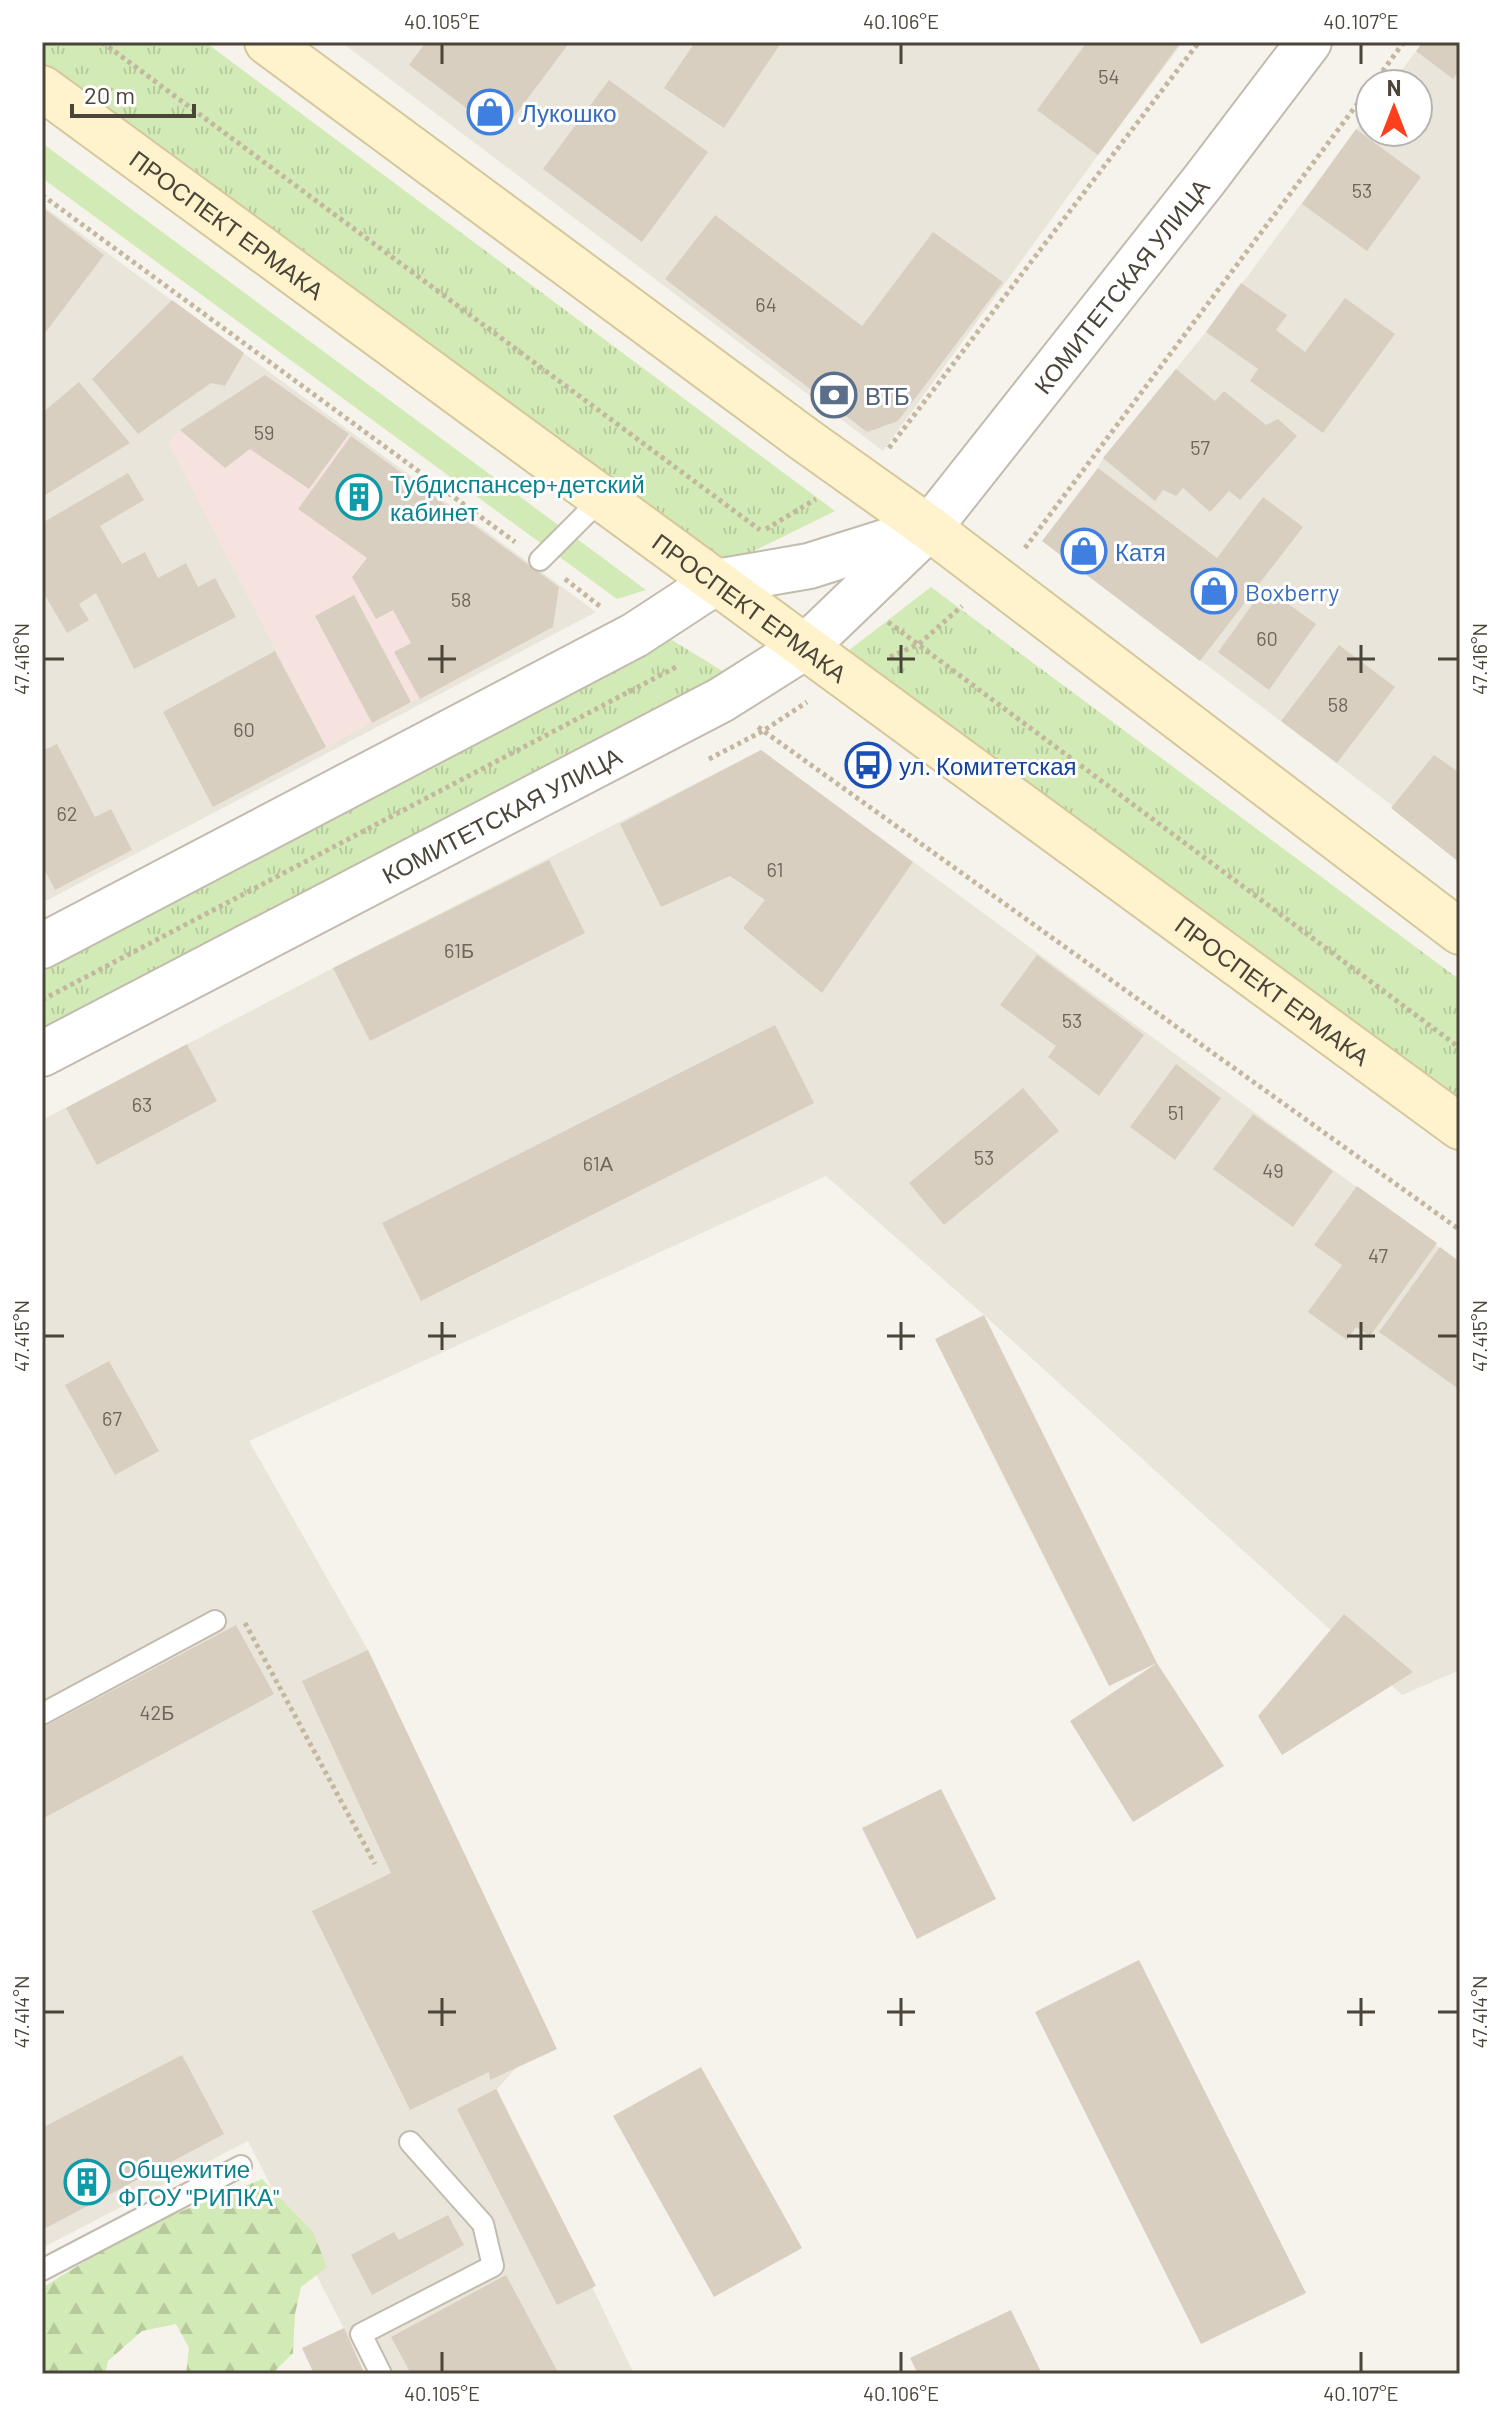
<svg xmlns="http://www.w3.org/2000/svg" width="1502" height="2416" font-family="Barlow,sans-serif">
<style>
.residential{fill:#eae5da}
.medical{fill:#f6e3e0}
.grass{fill:#d2eab5}
.forest{fill:url(#forest-firs)}
.park{fill:url(#park-tufts)}
.building{fill:#d8cfc1}
.lines{fill:none;stroke-linecap:round;stroke-linejoin:round}
.service-casing{stroke:#c2bbae;stroke-width:24}
.tertiary-casing{stroke:#c2bbae;stroke-width:48}
.secondary-casing{stroke:#d6c79b;stroke-width:48}
.path{stroke:#c4b79f;stroke-width:5;stroke-dasharray:4 4;stroke-linecap:butt}
.service{stroke:#fff;stroke-width:20}
.tertiary{stroke:#fff;stroke-width:44}
.secondary{stroke:#fff3cd;stroke-width:44}
.ticks{fill:none;stroke:#4b4439;stroke-width:3}
.labels{text-anchor:middle;dominant-baseline:central;stroke-width:6;stroke-linejoin:round;paint-order:stroke}
.number-label{font-size:20px;fill:#6e675b}
.shop-label{font-size:24px;fill:#366cbe;stroke:#fff;text-anchor:start}
.street-label{font-size:24px;fill:#4b4439;stroke:#fff}
.service-label{font-size:24px;fill:#4e5e75;stroke:#fff;text-anchor:start}
.culture-label{font-size:24px;fill:#0d838f;stroke:#fff;text-anchor:start}
.transit-label{font-size:24px;fill:#164399;stroke:#fff;text-anchor:start}
.neatline{fill:none;stroke:#4b4439;stroke-width:3}
.ticks-label{font-size:20px;text-anchor:middle;fill:#4b4439}
</style>
<defs>
<pattern id="forest-firs" width="22" height="20" patternUnits="userSpaceOnUse" patternTransform="scale(2)"><rect width="22" height="20" fill="#d2eab5"/><path d="M5 1l3.5 6h-7zM16 11l3.5 6h-7z" fill="#b6ca9c"/></pattern>
<pattern id="park-tufts" width="24" height="20" patternUnits="userSpaceOnUse" patternTransform="scale(2)"><rect width="24" height="20" fill="#d2eab5"/><path d="M3 7l-1-3M5 7V3M7 7l1-3M15 17l-1-3M17 17v-4M19 17l1-3" fill="none" stroke="#b6ca9c"/></pattern>
</defs>
<rect width="100%" height="100%" fill="#f6f3ec"/>
<path class="residential" d="M341,42H1183L1098,155L883,451Z
M1423,42H1460V857L1043,541L1098,468L1103,458L1206,332L1370,111V132H1418V84H1391Z
M42,205L596,612L42,903Z
M761,750L1460,1263V1670L1402,1695L984,1315L826,1176L249,1441L368,1650L549,2032L497,2089L634,2374H367L248,2141L42,2248V1120L333,968Z"/>
<path class="medical" d="M265,375L559,587L553,627L326,747L168,443L180,430Z"/>
<path class="grass" d="M42,143L646,590L617,599L42,178Z"/>
<path class="forest" d="M262,2179L313,2232L327,2267L301,2287L295,2314L293,2353L272,2374H186L189,2348L176,2324L142,2331L108,2361L105,2374H42V2288L108,2247L162,2219Z"/>
<path class="park" d="M42,42H205L835,511L707,574L42,83Z
M931,587L1460,980V1100L844,654Z
M667,637L729,675L42,1037V962Z"/>
<path class="building" d="M426,42H570L501,134L409,65Z
M695,42L781,43L724,128L664,88Z
M1087,42H1181L1098,155L1037,110Z
M1423,42H1460V69L1453,79L1416,51Z
M609,80L708,152L642,242L543,169Z
M1356,129L1421,177L1367,251L1302,204Z
M42,207L104,255L42,337Z
M715,215L862,326L933,232L1003,282L898,421L867,432L665,279Z
M1241,283L1287,315L1276,330L1305,352L1345,298L1395,334L1323,433L1250,381L1258,369L1206,332Z
M172,300L244,353L225,386L211,383L138,434L92,379Z
M1176,369L1215,401L1224,391L1266,425L1278,419L1297,436L1240,500L1229,491L1210,512L1183,488L1176,496L1163,490L1155,501L1103,458Z
M265,375L349,434L309,489L250,449L225,468L180,430Z
M79,382L130,443L42,497V413Z
M351,436L559,587L553,627L420,699L394,652L411,643L393,610L376,619L352,577L367,558L298,509Z
M1098,468L1217,558L1263,497L1303,527L1200,661L1042,541Z
M128,473L144,500L100,526L122,564L145,552L158,578L186,563L198,587L215,578L236,617L134,669L96,593L79,604L89,620L67,633L42,590V523Z
M1265,587L1316,624L1269,690L1218,652Z
M354,595L411,702L372,723L315,616Z
M1339,645L1395,687L1337,763L1281,721Z
M275,651L326,747L213,807L163,712Z
M57,744L95,817L111,809L132,850L55,890L42,865V751Z
M761,750L913,862L822,993L743,928L765,900L730,876L661,907L620,824Z
M1434,755L1460,773V863L1391,808Z
M549,860L585,933L370,1041L333,968Z
M1037,955L1144,1035L1099,1096L1048,1057L1056,1046L1000,1005Z
M775,1025L814,1103L421,1301L382,1223Z
M187,1044L217,1101L97,1165L66,1108Z
M1176,1064L1221,1098L1175,1160L1130,1127Z
M1023,1088L1059,1131L944,1225L909,1183Z
M1253,1114L1333,1171L1293,1227L1213,1169Z
M1357,1186L1437,1243L1370,1336L1356,1327L1347,1340L1308,1312L1342,1265L1314,1245Z
M1440,1247L1460,1262V1390L1379,1332Z
M984,1315L1157,1663L1109,1686L935,1339Z
M109,1361L159,1451L115,1475L65,1385Z
M1344,1614L1413,1672L1282,1755L1258,1716Z
M236,1625L274,1694L42,1819V1728Z
M368,1650L557,2049L490,2080L489,2072L410,2110L312,1911L391,1873L302,1681Z
M1157,1663L1224,1766L1133,1822L1070,1721Z
M941,1789L996,1899L917,1939L862,1828Z
M1139,1960L1306,2293L1201,2344L1035,2012Z
M182,2055L224,2134L42,2230V2128Z
M701,2067L802,2248L714,2297L613,2116Z
M496,2089L596,2286L557,2305L457,2109Z
M448,2215L464,2245L372,2295L351,2255L394,2232L399,2240Z
M506,2275L559,2374H411L391,2337Z
M1011,2310L1042,2374H918L910,2358Z
M344,2328L365,2374H314L302,2348Z"/>
<g class="lines">
<g class="service-casing">
<path id="service" d="M540,560L602,498
M42,1714L215,1621
M42,2270L241,2166
M381,2374L361,2334L493,2266L483,2224L410,2142"/>
</g>
<g class="tertiary-casing">
<g id="tertiary">
<path d="M42,946L635,635L716,582L809,566L923,530"/>
<path id="s1" d="M42,1054L721,700L805,647L929,528L1205,179L1309,42"/>
</g>
</g>
<g class="secondary-casing">
<g id="secondary">
<path d="M267,42L804,439L929,528L1460,932"/>
<path id="s2" d="M42,88L1460,1127"/>
</g>
</g>
<path class="path" d="M102,42L760,530
M1373,84L1404,42
M42,195L515,542
M889,448L1199,42
M766,529L816,499
M1025,548L1370,87
M565,579L601,607
M888,622L1460,1048
M890,657L919,644L962,606
M758,727L1460,1230
M709,759L763,731L807,702
M42,1000L676,667
M245,1623L375,1864"/>
<use href="#service" class="service"/>
<use href="#tertiary" class="tertiary"/>
<use href="#secondary" class="secondary"/>
</g>
<path class="ticks" d="M442,44V64M901,44V64M1361,44V64M442,645V673M901,645V673M1361,645V673M44,659H64M428,659H456M887,659H915M1347,659H1375M1438,659H1458M442,1322V1350M901,1322V1350M1361,1322V1350M44,1336H64M428,1336H456M887,1336H915M1347,1336H1375M1438,1336H1458M442,1998V2026M901,1998V2026M1361,1998V2026M44,2012H64M428,2012H456M887,2012H915M1347,2012H1375M1438,2012H1458M442,2352V2372M901,2352V2372M1361,2352V2372"/>
<defs>
<g id="shop-ring" transform="scale(2.3)"><circle r="9.5" fill="#fff" stroke="#3f7fe0" stroke-width="1.5"/><path d="M-5-2.5h2.3a2.7 3.5 0 0 1 5.4 0H5L5.5 6h-11ZM-1.5-2.5h3a1.5 2.3 0 0 0-3 0Z" fill="#3f7fe0"/></g>
<g id="bank-ring" transform="scale(2.3)"><circle r="9.5" fill="#fff" stroke="#5c6f8a" stroke-width="1.5"/><path d="M-6-4H6V4H-6ZM0-2.3a2.3 2.3 0 1 0 0 4.6a2.3 2.3 0 1 0 0-4.6Z" fill="#5c6f8a"/></g>
<g id="building-ring" transform="scale(2.3)"><circle r="9.5" fill="#fff" stroke="#0f9aa8" stroke-width="1.5"/><path d="M-4-6H4V6H1V3H-1V6H-4ZM-2.5-4.3h1.7v1.8h-1.7ZM.8-4.3h1.7v1.8H.8ZM-2.5-1h1.7V.8h-1.7ZM.8-1h1.7V.8H.8Z" fill="#0f9aa8"/></g>
<g id="bus-ring" transform="scale(2.3)"><circle r="9.5" fill="#fff" stroke="#1a4fb4" stroke-width="1.5"/><path d="M-5-6H5V4H4V6H2V4H-2V6H-4V4H-5ZM-3.5-4V0h7V-4ZM-3.5 1.2v1.5H-2V1.2ZM2 1.2v1.5H3.5V1.2Z" fill="#1a4fb4"/></g>
</defs>
<g fill-rule="evenodd">
<use href="#shop-ring" x="490" y="112"/>
<use href="#bank-ring" x="834" y="395"/>
<use href="#building-ring" x="359" y="497"/>
<use href="#shop-ring" x="1084" y="551"/>
<use href="#shop-ring" x="1214" y="591"/>
<use href="#bus-ring" x="868" y="765"/>
<use href="#building-ring" x="87" y="2182"/>
</g>
<g class="labels">
<g class="number-label">
<text x="1109" y="76">54</text>
<text x="1362" y="190">53</text>
<text x="766" y="304">64</text>
<text x="264" y="432">59</text>
<text x="1200" y="447">57</text>
<text x="461" y="599">58</text>
<text x="1267" y="638">60</text>
<text x="1338" y="704">58</text>
<text x="244" y="729">60</text>
<text x="67" y="813">62</text>
<text x="775" y="869">61</text>
<text x="459" y="950">61Б</text>
<text x="1072" y="1020">53</text>
<text x="142" y="1104">63</text>
<text x="1176" y="1112">51</text>
<text x="984" y="1157">53</text>
<text x="598" y="1163">61А</text>
<text x="1273" y="1170">49</text>
<text x="1378" y="1255">47</text>
<text x="112" y="1418">67</text>
<text x="157" y="1712">42Б</text>
</g>
<g class="shop-label">
<text x="521" y="112">Лукошко</text>
<text x="1115" y="551">Катя</text>
<text x="1245" y="591">Boxberry</text>
</g>
<g class="street-label">
<text stroke="none"><textPath href="#s2" startOffset="230">ПРОСПЕКТ ЕРМАКА</textPath></text>
<text stroke="none"><textPath href="#s1" startOffset="1346">КОМИТЕТСКАЯ УЛИЦА</textPath></text>
<text stroke="none"><textPath href="#s2" startOffset="878">ПРОСПЕКТ ЕРМАКА</textPath></text>
<text stroke="none"><textPath href="#s1" startOffset="518">КОМИТЕТСКАЯ УЛИЦА</textPath></text>
<text stroke="none"><textPath href="#s2" startOffset="1526">ПРОСПЕКТ ЕРМАКА</textPath></text>
</g>
<g class="service-label">
<text x="865" y="395">ВТБ</text>
</g>
<g class="culture-label">
<text x="390" y="483">Тубдиспансер+детский<tspan x="390" dy="28">кабинет</tspan></text>
<text x="118" y="2168">Общежитие<tspan x="118" dy="28">ФГОУ "РИПКА"</tspan></text>
</g>
<g class="transit-label">
<text x="899" y="765">ул. Комитетская</text>
</g>
</g>
<rect width="1502" height="2416" fill="none" stroke="#ffffff" stroke-width="88"/>
<g transform="translate(1394 108)"><circle r="38" fill="#ffffff" stroke="#b7b4b0" stroke-width="2"/>
<path d="M0-6L14 30L0 20L-14 30Z" fill="#fc3f1d"/>
<text y="-12" font-size="22" font-weight="bold" text-anchor="middle" fill="#4b4439">N</text>
</g>
<path d="M72 104v12h122v-12" fill="none" stroke="#4b4439" stroke-width="4"/>
<text x="84" y="104" font-size="24" fill="#4b4439" stroke="#ffffff" stroke-width="6" paint-order="stroke">20 m</text>
<rect x="44" y="44" width="1414" height="2328" class="neatline"/>
<g class="ticks-label">
<text x="442" y="29">40.105°E</text>
<text x="901" y="29">40.106°E</text>
<text x="1361" y="29">40.107°E</text>
<text transform="translate(22 659) rotate(-90)" y="7">47.416°N</text>
<text transform="translate(1480 659) rotate(-90)" y="7">47.416°N</text>
<text transform="translate(22 1336) rotate(-90)" y="7">47.415°N</text>
<text transform="translate(1480 1336) rotate(-90)" y="7">47.415°N</text>
<text transform="translate(22 2012) rotate(-90)" y="7">47.414°N</text>
<text transform="translate(1480 2012) rotate(-90)" y="7">47.414°N</text>
<text x="442" y="2401">40.105°E</text>
<text x="901" y="2401">40.106°E</text>
<text x="1361" y="2401">40.107°E</text>
</g>
</svg>
